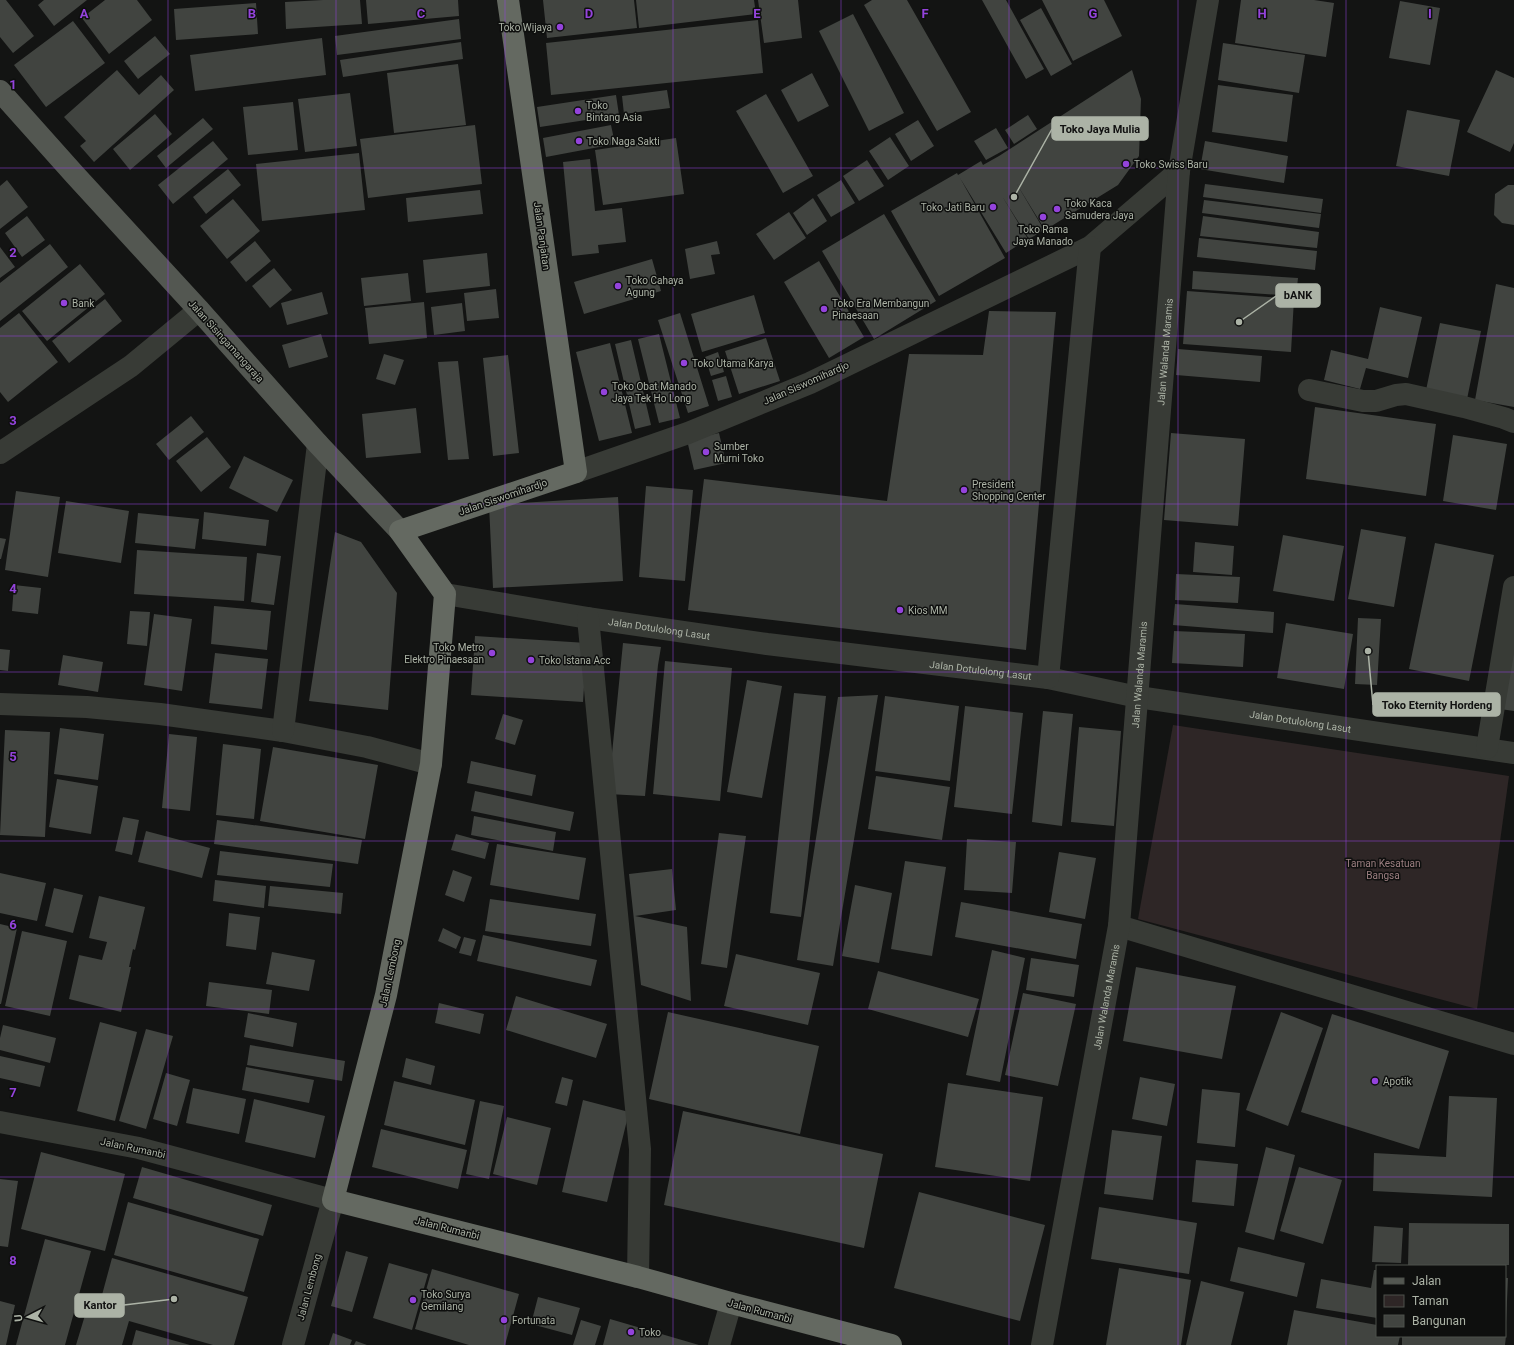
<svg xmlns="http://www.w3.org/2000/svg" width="1514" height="1345" font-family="Roboto,sans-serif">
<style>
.green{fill:#2e2626}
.building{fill:#414440}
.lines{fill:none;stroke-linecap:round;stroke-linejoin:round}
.minor{stroke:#383b36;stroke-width:22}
.major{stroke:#535751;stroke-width:22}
.highway{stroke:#646961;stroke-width:22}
.grid{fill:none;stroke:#9443dc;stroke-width:1;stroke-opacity:0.55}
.poi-dot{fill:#9443dc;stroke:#0e0f0e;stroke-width:1.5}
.labels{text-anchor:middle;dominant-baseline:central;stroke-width:3;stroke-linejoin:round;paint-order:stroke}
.poi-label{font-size:10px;fill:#acb3a6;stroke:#0e0f0e;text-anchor:start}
.street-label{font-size:10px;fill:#acb3a6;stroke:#0e0f0e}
.park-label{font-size:10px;fill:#9c7f81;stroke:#0e0f0e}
.grid-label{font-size:13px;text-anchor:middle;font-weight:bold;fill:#9443dc;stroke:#0e0f0e;stroke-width:3;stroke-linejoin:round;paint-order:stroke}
.leader{fill:none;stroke:#acb3a6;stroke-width:1.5}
.callout-dot{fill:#acb3a6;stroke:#0e0f0e;stroke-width:1.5}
.callout{fill:#acb3a6;stroke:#acb3a6;stroke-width:1.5}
.callout-label{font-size:11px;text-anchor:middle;font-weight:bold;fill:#111}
</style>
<rect width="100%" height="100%" fill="#131413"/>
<path class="green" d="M1173,725L1509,776L1477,1009L1138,919Z"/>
<path class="building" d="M0,0H6L34,36L13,53L0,37Z
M44,0H87L54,26L38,5Z
M105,0H137L152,20L109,54L82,18Z
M323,0H360L362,24L286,29L285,2Z
M366,0H458L459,16L368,24Z
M543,0H634L637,28L547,38Z
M636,0H754L756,14L639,28Z
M758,0H798L802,38L764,43Z
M872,0H907L971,112L937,131L864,5Z
M982,0H1006L1044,69L1026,79Z
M1042,0H1104L1122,36L1073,61Z
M1241,0H1314L1334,3L1326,57L1235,43Z
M1400,1L1440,8L1430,65L1389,58Z
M256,3L258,34L176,40L174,9Z
M1041,8L1072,64L1051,76L1020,20Z
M853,14L904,113L869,131L819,31Z
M459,19L461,39L337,55L335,36Z
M758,20L763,73L551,95L546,43Z
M73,21L105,63L46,107L14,65Z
M155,36L170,54L138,79L124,61Z
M322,38L326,75L195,91L190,55Z
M461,42L463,59L343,77L340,60Z
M1223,43L1305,55L1299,93L1218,80Z
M458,64L466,125L394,133L387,73Z
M117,70L139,95L161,75L174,90L94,162L80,146L86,141L64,117Z
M1132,70L1141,99L1139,156L1118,185L1045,230L1015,181L1044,230L1029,239L1002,196L1028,239L1006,253L960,178L1005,258L939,296L891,211L957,173L958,175L981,161L983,165L999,156Z
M1496,70L1514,78V143L1510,152L1467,132Z
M812,73L829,106L798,122L781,90Z
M1218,85L1293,95L1287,142L1212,132Z
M667,90L670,108L624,114L622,96Z
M350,93L357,146L305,152L298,99Z
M766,94L813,176L783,193L736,111Z
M616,95L619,115L540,127L537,107Z
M293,102L298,150L248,155L243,107Z
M1407,110L1460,120L1449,176L1396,166Z
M155,114L172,134L130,170L113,149Z
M1028,115L1037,129L1014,144L1005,130Z
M203,118L213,129L166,168L157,156Z
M918,120L934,146L911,161L895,134Z
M475,125L482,184L368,198L360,139Z
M611,125L615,144L546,157L543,138Z
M996,128L1008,148L986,160L974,141Z
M890,137L909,166L888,180L869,151Z
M676,138L684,194L603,205L595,150Z
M213,141L228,159L173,204L158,185Z
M1205,141L1288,156L1284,183L1200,169Z
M359,153L365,210L262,221L256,164Z
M590,159L595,211L622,208L626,242L598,245L599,253L572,256L563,162Z
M867,160L884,186L859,201L843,176Z
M228,169L241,185L206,214L193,197Z
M7,180L28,207L0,229V186Z
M841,180L855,203L831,217L817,195Z
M1205,184L1323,199L1321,213L1203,197Z
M1508,185H1514V225L1502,223L1494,215L1495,194Z
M480,190L483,214L408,222L406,198Z
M813,198L827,221L807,235L793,213Z
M233,199L260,231L227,259L200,226Z
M1204,200L1321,214L1319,228L1202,213Z
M789,212L806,238L774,260L756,234Z
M884,214L936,301L874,339L822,251Z
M27,216L45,240L22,257L5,233Z
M1203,216L1319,232L1317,248L1200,236Z
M1199,238L1317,251L1315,270L1197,257Z
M255,241L271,261L246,282L230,262Z
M717,241L720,254L711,255L715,274L690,279L685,249Z
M50,244L68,267L0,321V283Z
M0,247L15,267L0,278Z
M487,253L490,286L426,293L423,260Z
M652,259L661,291L584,314L574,282Z
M819,261L864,337L829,358L784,282Z
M80,264L105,294L47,341L22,311Z
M274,268L292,290L270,308L252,286Z
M1193,271L1298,278L1296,296L1192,289Z
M408,273L411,301L364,306L361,278Z
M1496,284L1514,288V407L1475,400Z
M496,289L499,318L467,321L464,293Z
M1187,291L1294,299L1291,352L1183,344Z
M322,292L328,314L287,325L281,303Z
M754,295L765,333L702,352L691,314Z
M105,299L122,321L69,363L52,341Z
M424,302L427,338L369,344L365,308Z
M462,303L465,331L434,335L431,307Z
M1380,307L1422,317L1408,378L1366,368L1360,389L1324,380L1331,350L1368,359Z
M989,311L1056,312L1026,650L688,610L704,479L887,501L909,354L983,355Z
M19,313L58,362L8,402L0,392V328Z
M680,313L709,406L688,413L658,320Z
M1440,323L1481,331L1466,404L1425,395Z
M321,334L328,357L289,368L282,345Z
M659,334L680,418L659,423L638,339Z
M766,338L780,381L739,394L725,351Z
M631,340L651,425L635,429L615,344Z
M610,343L632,433L599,441L576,352Z
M1178,349L1262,356L1260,382L1176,375Z
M718,352L724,372L711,376L705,357Z
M384,354L404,360L395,385L376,379Z
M508,355L519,453L493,456L483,358Z
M458,361L469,459L448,460L438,362Z
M726,376L732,397L718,401L712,380Z
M1315,407L1436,424L1426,496L1306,479Z
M416,408L421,453L366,458L362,414Z
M191,416L204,432L169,460L156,444Z
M719,433L726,463L694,470L687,440Z
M1171,433L1245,439L1238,526L1164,520Z
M1453,435L1507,444L1496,510L1443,501Z
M207,437L231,467L201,492L176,461Z
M244,456L293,480L277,512L229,488Z
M646,486L693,490L685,581L639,577Z
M16,491L60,497L48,577L5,570Z
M618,497L623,581L493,588L489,505Z
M66,501L129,511L121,563L58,553Z
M204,512L269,520L266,546L202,539Z
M138,513L199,519L195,549L135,543Z
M1361,529L1406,537L1394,607L1348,599Z
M335,532L361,542L397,593L388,710L309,701Z
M1283,535L1344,546L1334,601L1273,591Z
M0,538L6,539L1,559H0Z
M1195,542L1234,546L1232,575L1193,572Z
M1435,543L1494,555L1469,681L1409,669Z
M137,550L247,557L244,601L134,594Z
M257,553L281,556L274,605L251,602Z
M1176,574L1240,577L1238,603L1175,600Z
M14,585L41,588L38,614L12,611Z
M1175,604L1274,612L1273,633L1173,625Z
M214,606L271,611L267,650L211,644Z
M130,611L150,612L147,646L127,644Z
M154,614L192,619L182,691L144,685Z
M1358,618L1381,619L1377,685L1355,684Z
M1286,623L1353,634L1344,689L1277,678Z
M1514,625V711L1500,709Z
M1174,631L1245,634L1243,667L1172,663Z
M475,636L587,643L583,702L471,695Z
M623,643L661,647L658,665L645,796L608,794Z
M0,649L10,650L8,671L0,670Z
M215,653L268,659L262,709L209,703Z
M63,655L103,662L98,692L58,685Z
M665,661L732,668L720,801L653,794Z
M747,680L782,686L762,798L727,792Z
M794,693L826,696L801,917L770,913Z
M878,695L833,966L797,960L838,697Z
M885,696L959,706L950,781L875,771Z
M965,706L1023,713L1012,814L954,807Z
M1043,711L1073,714L1062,826L1032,822Z
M503,714L523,720L515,745L495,739Z
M1079,727L1121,731L1114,826L1071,822Z
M60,728L104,734L98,780L54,774Z
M5,730L50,732L45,837L0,835Z
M169,734L197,737L190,811L162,808Z
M223,744L261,749L254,819L216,815Z
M273,747L378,765L365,839L260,821Z
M471,761L536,775L532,796L467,783Z
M876,776L950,787L942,840L868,829Z
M57,779L98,786L91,834L49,827Z
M475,791L574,812L570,831L471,811Z
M474,816L556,832L553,851L471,835Z
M123,817L139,820L132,855L115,851Z
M217,820L362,840L358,864L214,844Z
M146,831L210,848L202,878L138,862Z
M719,833L746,836L727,968L701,964Z
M456,834L489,843L485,859L451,850Z
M967,839L1016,842L1012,893L964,890Z
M497,844L586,858L579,900L490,885Z
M220,851L333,864L330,887L217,875Z
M1059,852L1096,858L1085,919L1049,912Z
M905,861L946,867L932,956L891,949Z
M672,869L676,910L635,916L687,927L691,1001L641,985L629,874Z
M453,870L472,877L464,902L445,895Z
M0,873L46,883L37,921L0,913Z
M215,880L266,886L264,908L213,901Z
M855,885L892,893L879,963L842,956Z
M270,886L343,893L341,914L268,906Z
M54,888L83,895L73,933L45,926Z
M99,896L145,907L135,950L133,949L129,967H131L121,1012L69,999L79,955L102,960L107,942L89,938Z
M490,899L596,914L591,946L485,931Z
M961,902L1082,924L1076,959L955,937Z
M229,913L260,917L256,950L226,946Z
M0,924L17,928L1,1004H0Z
M443,928L461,937L456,949L438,941Z
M22,931L67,941L50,1016L5,1006Z
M483,935L597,960L591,986L477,961Z
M464,937L476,940L471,956L459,953Z
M992,950L1025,958L1000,1082L966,1075Z
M272,952L315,960L309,991L266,984Z
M736,954L820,973L808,1025L724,1006Z
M1031,958L1079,965L1074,997L1026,990Z
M1136,967L1236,986L1222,1059L1123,1041Z
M878,971L979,999L968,1037L868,1009Z
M209,982L272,990L269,1014L206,1006Z
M1023,993L1076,1004L1058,1086L1005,1075Z
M516,996L607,1024L596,1058L506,1030Z
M439,1003L484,1014L480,1034L435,1023Z
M668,1012L819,1046L800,1134L649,1099Z
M1281,1012L1323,1028L1288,1126L1246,1110Z
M248,1013L297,1023L293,1047L244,1037Z
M1332,1014L1449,1051L1419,1149L1301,1112Z
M100,1022L137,1032L115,1121L77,1111Z
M3,1025L56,1038L50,1063L0,1050V1038Z
M146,1029L173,1036L146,1129L119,1121Z
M250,1045L345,1061L342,1081L247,1065Z
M0,1056L45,1066L40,1087L0,1078Z
M406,1058L435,1066L431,1085L402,1077Z
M246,1067L314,1080L309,1103L242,1090Z
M166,1073L190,1080L177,1126L153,1119Z
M562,1077L573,1080L567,1106L555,1103Z
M1140,1077L1175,1084L1167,1126L1132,1119Z
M394,1081L475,1100L465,1145L384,1125Z
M948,1083L1043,1097L1030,1181L935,1167Z
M193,1088L246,1099L239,1134L186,1123Z
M1202,1089L1240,1093L1235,1147L1197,1143Z
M1449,1096L1497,1098L1492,1197L1373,1191L1374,1153L1446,1157Z
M254,1099L325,1116L315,1158L245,1142Z
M583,1100L629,1112L607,1202L562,1192Z
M480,1101L504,1106L489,1179L466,1174Z
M683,1111L883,1154L864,1248L664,1205Z
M507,1117L551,1128L537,1185L493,1174Z
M381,1129L467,1150L458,1189L372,1167Z
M1112,1130L1162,1136L1153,1200L1104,1194Z
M1266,1147L1295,1155L1274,1240L1245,1232Z
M41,1152L125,1174L105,1251L21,1229Z
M1196,1160L1238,1164L1234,1206L1192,1202Z
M142,1167L272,1205L263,1236L133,1198Z
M1299,1167L1342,1180L1323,1244L1280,1231Z
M0,1179L18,1181L8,1247L0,1246Z
M919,1192L1045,1225L1020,1321L894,1288Z
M128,1202L259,1239L244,1292L114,1255Z
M1099,1207L1197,1223L1189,1274L1091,1259Z
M1409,1223L1509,1224V1265H1408Z
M1374,1226L1403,1228L1401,1263L1372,1262Z
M45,1239L91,1251L65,1345H16Z
M1238,1247L1305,1263L1297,1297L1230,1281Z
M346,1251L368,1257L352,1312L331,1306Z
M112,1258L248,1297L234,1345H213L129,1321L122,1345H76L89,1302L99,1306Z
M389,1263L428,1274L412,1330L373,1318Z
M1119,1268L1191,1280L1181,1345H1106Z
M432,1269L519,1294L505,1345H469L415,1329Z
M1374,1270H1377V1318L1316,1308L1321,1279L1371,1288Z
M1505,1278H1508L1506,1323H1505Z
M1201,1281L1244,1292L1231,1345H1186Z
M538,1297L580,1308L572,1335L531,1324Z
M0,1301L15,1305L6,1345H0Z
M1294,1310L1377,1325V1336H1400L1398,1345H1287Z
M610,1319L699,1345H603Z
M581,1320L601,1326L595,1345H573Z
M136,1330L190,1345H132Z
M333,1333L352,1340L350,1345H329Z
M1402,1336H1506L1505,1345H1402Z
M356,1341L367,1345H354Z"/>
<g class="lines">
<g class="minor">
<path d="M1309,390L1363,401H1376L1396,395L1406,394L1464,407L1504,418L1514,422"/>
<path d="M0,453L131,366L199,310"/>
<path d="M576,472L688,433L810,383L1090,247L1179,171"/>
<path id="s1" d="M445,594L588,618L767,644L1048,678L1138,697L1514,753"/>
<path d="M588,618L640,1149L638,1277"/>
<path d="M1048,678L1090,247"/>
<path d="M0,704L87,707L160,714L283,731L367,747L431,764"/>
<path d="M283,731L318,444"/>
<path d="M1487,748L1514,587"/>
<path d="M1119,926L1514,1044"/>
<path d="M0,1122L139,1148L333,1200L293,1345"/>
<path d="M719,1345L731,1303"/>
<path id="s2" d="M1042,1345L1119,926L1179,171L1208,0"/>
</g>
<path class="major" d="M0,91L75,175L199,310L318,444L400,531"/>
<path class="highway" d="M508,0L576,472L400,531L445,594L431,764L386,995L333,1200L638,1277L731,1303L891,1345"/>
</g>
<path class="grid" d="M168,0V1345M336,0V1345M505,0V1345M673,0V1345M841,0V1345M1009,0V1345M1178,0V1345M1346,0V1345M0,168H1514M0,336H1514M0,504H1514M0,672H1514M0,841H1514M0,1009H1514M0,1177H1514"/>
<g class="poi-dot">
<circle cx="560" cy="27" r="4"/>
<circle cx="578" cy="111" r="4"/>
<circle cx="579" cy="141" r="4"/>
<circle cx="1126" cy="164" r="4"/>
<circle cx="993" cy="207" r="4"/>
<circle cx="1057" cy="209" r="4"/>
<circle cx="1043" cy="217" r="4"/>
<circle cx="618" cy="286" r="4"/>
<circle cx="64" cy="303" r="4"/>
<circle cx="824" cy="309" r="4"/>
<circle cx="684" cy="363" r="4"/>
<circle cx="604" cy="392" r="4"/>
<circle cx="706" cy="452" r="4"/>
<circle cx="964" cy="490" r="4"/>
<circle cx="900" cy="610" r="4"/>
<circle cx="492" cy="653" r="4"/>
<circle cx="531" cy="660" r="4"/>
<circle cx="1375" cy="1081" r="4"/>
<circle cx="413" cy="1300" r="4"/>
<circle cx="504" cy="1320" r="4"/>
<circle cx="631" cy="1332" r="4"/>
</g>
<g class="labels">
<g class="poi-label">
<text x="552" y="27" text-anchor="end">Toko Wijaya</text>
<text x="586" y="105">Toko<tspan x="586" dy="12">Bintang Asia</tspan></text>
<text x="587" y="141">Toko Naga Sakti</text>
<text x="1134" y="164">Toko Swiss Baru</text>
<text x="1065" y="203">Toko Kaca<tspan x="1065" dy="12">Samudera Jaya</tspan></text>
<text x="985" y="207" text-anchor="end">Toko Jati Baru</text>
<text x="1043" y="229" text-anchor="middle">Toko Rama<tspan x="1043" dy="12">Jaya Manado</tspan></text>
<text x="626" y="280">Toko Cahaya<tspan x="626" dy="12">Agung</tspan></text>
<text x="72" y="303">Bank</text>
<text x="832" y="303">Toko Era Membangun<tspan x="832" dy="12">Pinaesaan</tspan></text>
<text x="692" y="363">Toko Utama Karya</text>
<text x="612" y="386">Toko Obat Manado<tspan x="612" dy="12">Jaya Tek Ho Long</tspan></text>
<text x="714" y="446">Sumber<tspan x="714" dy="12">Murni Toko</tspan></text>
<text x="972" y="484">President<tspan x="972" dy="12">Shopping Center</tspan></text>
<text x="908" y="610">Kios MM</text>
<text x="484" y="647" text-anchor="end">Toko Metro<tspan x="484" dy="12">Elektro Pinaesaan</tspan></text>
<text x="539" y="660">Toko Istana Acc</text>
<text x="1383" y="1081">Apotik</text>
<text x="421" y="1294">Toko Surya<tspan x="421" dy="12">Gemilang</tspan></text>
<text x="512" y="1320">Fortunata</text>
<text x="639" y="1332">Toko</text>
</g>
<g class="street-label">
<text transform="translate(542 236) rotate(82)">Jalan Panjaitan</text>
<text transform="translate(226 341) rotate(48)">Jalan Sisingamangaraja</text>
<text stroke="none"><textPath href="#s2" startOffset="1002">Jalan Walanda Maramis</textPath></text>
<text transform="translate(806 383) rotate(-24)">Jalan Siswomihardjo</text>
<text transform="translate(503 497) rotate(-19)">Jalan Siswomihardjo</text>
<text stroke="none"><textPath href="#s1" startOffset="217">Jalan Dotulolong Lasut</textPath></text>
<text stroke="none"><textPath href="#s1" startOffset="541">Jalan Dotulolong Lasut</textPath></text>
<text stroke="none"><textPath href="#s2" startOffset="678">Jalan Walanda Maramis</textPath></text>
<text stroke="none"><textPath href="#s1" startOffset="865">Jalan Dotulolong Lasut</textPath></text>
<text transform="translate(390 973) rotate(-78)">Jalan Lembong</text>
<text stroke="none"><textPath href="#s2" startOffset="354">Jalan Walanda Maramis</textPath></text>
<text transform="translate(133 1148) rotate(12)">Jalan Rumanbi</text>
<text transform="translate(447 1228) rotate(14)">Jalan Rumanbi</text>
<text transform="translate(309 1287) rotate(-75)">Jalan Lembong</text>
<text transform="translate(760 1311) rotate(15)">Jalan Rumanbi</text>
</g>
<g class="park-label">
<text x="1383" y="863">Taman Kesatuan<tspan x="1383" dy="12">Bangsa</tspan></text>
</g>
</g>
<g class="grid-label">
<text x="84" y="18">A</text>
<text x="252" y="18">B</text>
<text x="421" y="18">C</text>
<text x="589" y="18">D</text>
<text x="757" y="18">E</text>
<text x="925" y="18">F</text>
<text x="1093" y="18">G</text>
<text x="1262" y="18">H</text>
<text x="1430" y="18">I</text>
<text x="13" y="89">1</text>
<text x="13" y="257">2</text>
<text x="13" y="425">3</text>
<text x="13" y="593">4</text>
<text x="13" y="761">5</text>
<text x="13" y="929">6</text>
<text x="13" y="1097">7</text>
<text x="13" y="1265">8</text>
</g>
<path class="leader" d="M1014 197L1052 129M1239 322L1276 296M1368 651L1373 705M174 1299L124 1305"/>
<g class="callout-dot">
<circle cx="1014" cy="197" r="4"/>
<circle cx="1239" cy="322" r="4"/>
<circle cx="1368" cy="651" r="4"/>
<circle cx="174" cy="1299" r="4"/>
</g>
<g class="callout">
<rect x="1052" y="117" width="96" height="23" rx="4"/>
<rect x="1276" y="284" width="44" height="23" rx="4"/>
<rect x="1373" y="693" width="127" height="23" rx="4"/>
<rect x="75" y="1294" width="49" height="23" rx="4"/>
</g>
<g class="callout-label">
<text x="1100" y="133">Toko Jaya Mulia</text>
<text x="1298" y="299">bANK</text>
<text x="1437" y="709">Toko Eternity Hordeng</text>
<text x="100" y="1309">Kantor</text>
</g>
<rect x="1376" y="1265" width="130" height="72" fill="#0e0f0e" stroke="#4d514b"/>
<rect x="1384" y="1278" width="20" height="6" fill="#535751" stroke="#4d514b"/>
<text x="1412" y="1285" font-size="12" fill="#acb3a6">Jalan</text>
<rect x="1384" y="1295" width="20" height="12" fill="#2e2626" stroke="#4d514b"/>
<text x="1412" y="1305" font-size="12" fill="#acb3a6">Taman</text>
<rect x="1384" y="1315" width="20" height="12" fill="#414440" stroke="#4d514b"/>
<text x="1412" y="1325" font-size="12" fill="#acb3a6">Bangunan</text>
<g transform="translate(28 1317) rotate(264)" stroke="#0e0f0e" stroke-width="3" paint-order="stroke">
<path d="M0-3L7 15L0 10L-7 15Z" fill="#acb3a6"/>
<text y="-6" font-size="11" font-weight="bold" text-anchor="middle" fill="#acb3a6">U</text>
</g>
</svg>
